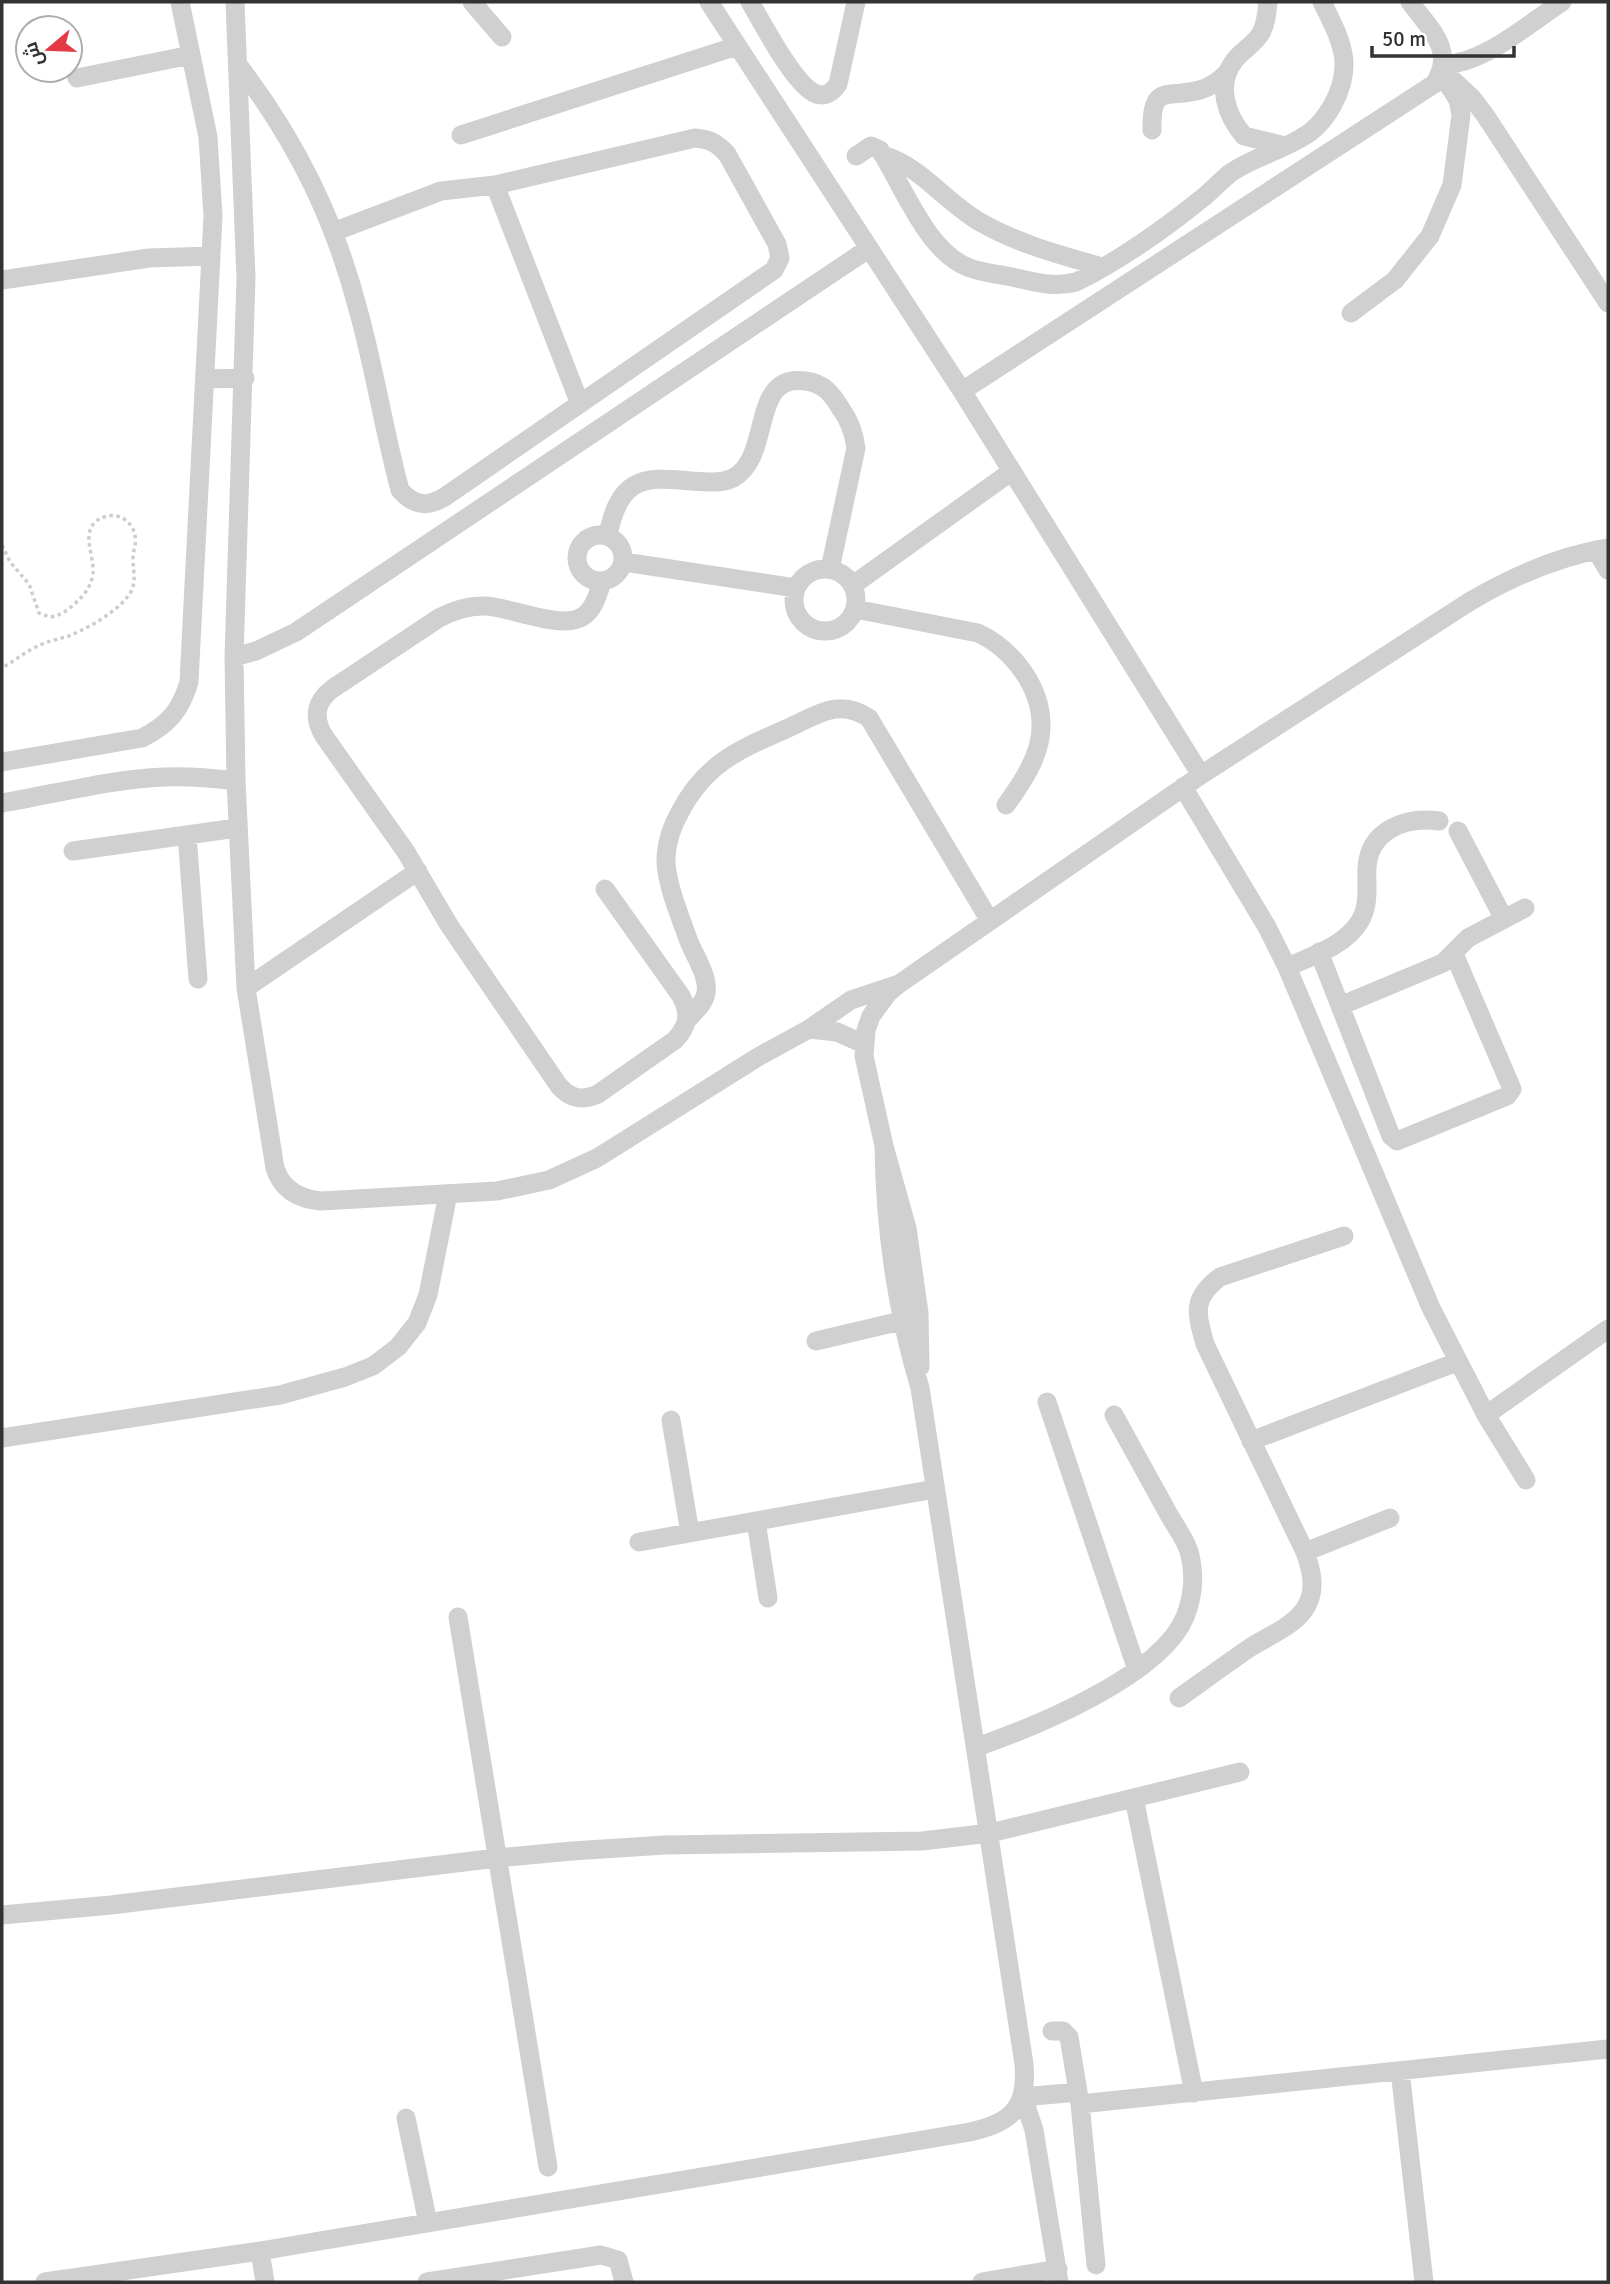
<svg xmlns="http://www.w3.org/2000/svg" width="1610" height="2284" font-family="Signika,Cairo,sans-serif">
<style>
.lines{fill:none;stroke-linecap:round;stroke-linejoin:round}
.path{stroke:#cdcdcd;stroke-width:3.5;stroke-dasharray:3.5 3.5;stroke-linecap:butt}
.minor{stroke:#d0d0d0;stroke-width:19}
</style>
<rect width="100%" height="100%" fill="#fff"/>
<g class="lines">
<path class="path" d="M2,545L10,562L29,584L39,613L50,617C59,616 67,611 73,605C83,597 91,587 93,574C95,554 77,527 104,517C118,512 133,521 135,536C137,543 133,550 133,557C133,576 139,586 123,602C109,616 88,628 69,636C59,639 48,641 38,646C25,652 14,661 2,668"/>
<path class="minor" d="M235,2L246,278L234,657L236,781L246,988L275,1168C282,1190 299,1199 321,1201L497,1191L549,1180L597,1158L758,1057L809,1029L851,1000L899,984
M472,2L502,37
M709,2L962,391L1201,775
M750,2C763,24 793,82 814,93C824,98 832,93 838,84L856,2
M1268,2C1267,13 1266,24 1261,33C1254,45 1242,50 1234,61C1216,85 1226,115 1244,136L1285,146
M1443,65C1485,63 1528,24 1562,2
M239,66C297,142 335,220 359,313C375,371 384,431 400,490C414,506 428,508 446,496L774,270L780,258L777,244L727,154C717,143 709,139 695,138L495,185L441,191L333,232
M1442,70L1472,98L1485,115L1608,303
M77,78L191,55
M1152,130C1151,82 1168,99 1200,90C1211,87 1220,80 1228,72
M461,135L737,46
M883,155C922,167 945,202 980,222C1018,244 1061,255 1102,267
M856,156L871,146L880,150C903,186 928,254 970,268C983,273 999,274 1012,277C1034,282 1054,288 1076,282C1119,261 1168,226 1205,196C1213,189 1221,181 1229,174C1251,158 1278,152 1301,138C1326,125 1345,90 1344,62C1343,42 1331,20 1322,2
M495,185L580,404
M2,280L149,258L211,256
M1351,313L1395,280L1430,236L1452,185L1461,115L1458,100L1446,81
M205,379L245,378
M962,391L1434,84C1457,51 1429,28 1410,2
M577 558a23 23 0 1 1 46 0a23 23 0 1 1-46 0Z
M608,535C619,481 639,475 691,481C705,482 720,484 733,478C773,457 749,373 805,381C824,383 832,394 841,409C850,421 854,433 856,448L830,569
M1596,550L1608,570
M624,562L796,588
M794 600a31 31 0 1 1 62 0a31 31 0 1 1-62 0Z
M602,582C598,593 595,607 585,615C565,632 511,607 486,606C468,605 454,610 439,618L332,689C315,702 313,718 324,736L406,852L449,925L559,1086C571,1099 582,1101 598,1094L675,1040C689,1025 690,1013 681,996L605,889
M853,585L1012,471
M855,609L978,633C1012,649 1042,687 1041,727C1041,755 1022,783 1006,805
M234,657L256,651L296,632L868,249
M2,762L142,738C168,725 181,710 189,682L213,216L208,137L180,2
M1183,787L1267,927L1287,967L1431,1308L1486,1415L1526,1480
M2,803C55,794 111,779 164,777C188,776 212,778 236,781
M1458,831L1504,919
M187,835L198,979
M73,851L237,828
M1319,952L1391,1136L1397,1141L1507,1096L1512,1089L1454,954
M1287,967C1312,956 1345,946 1360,921C1370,904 1366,886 1367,868C1369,830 1406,816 1439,821
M246,988L418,871
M1340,1006L1443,963L1468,938L1525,908
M688,1019C695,1011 704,1004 706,993C709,976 694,955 688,939C680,916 665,881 666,857C667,840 672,826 680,812C705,764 738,750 786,729C816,716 838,697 869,718L990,921
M809,1029L837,1032L864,1044
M816,1341L901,1321
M920,1367L919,1313L907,1228L884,1146L864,1056L866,1030L871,1016L888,993L899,984L1201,775L1469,602C1513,576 1558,556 1608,548
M1047,1402L1137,1670
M1486,1415L1608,1329
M671,1420L690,1533
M2,1438L280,1395L345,1377L373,1366L398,1347L417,1323L428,1295L448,1194
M1251,1441L1457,1362
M756,1521L768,1598
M639,1542L935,1489
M1305,1552L1390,1518
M458,1617L548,2167
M1179,1698C1203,1681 1226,1664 1251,1647C1267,1637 1293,1626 1304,1610C1317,1592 1312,1571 1305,1552L1205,1344C1196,1312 1192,1298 1220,1277L1344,1236
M977,1747C1034,1727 1161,1676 1185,1617C1193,1597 1195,1576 1190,1555C1187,1541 1175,1526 1168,1513C1150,1480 1132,1448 1114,1415
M1134,1798L1194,2093
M2,1915L111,1905L497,1858L572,1851L665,1845L922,1841L990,1833L1240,1772
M1052,2031H1063L1069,2037L1080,2104L1096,2265
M1400,2071L1424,2282
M1080,2104L1608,2049
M406,2118L428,2223
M260,2251L265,2282
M45,2282L260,2251L970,2132C1011,2123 1028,2108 1024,2064L920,1388C896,1308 885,1230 884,1146
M427,2282L601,2255L618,2260L624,2282
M982,2282L1058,2269
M1059,2282L1034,2130L1023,2097L1078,2092"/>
</g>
<rect width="1610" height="2284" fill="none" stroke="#333333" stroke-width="7"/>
<g transform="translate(49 49) rotate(251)"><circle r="33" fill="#ffffff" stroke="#adadad" stroke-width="2"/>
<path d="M0-5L12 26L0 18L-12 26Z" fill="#e63946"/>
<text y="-10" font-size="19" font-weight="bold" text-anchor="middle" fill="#333333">ش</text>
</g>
<path d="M1372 46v10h142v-10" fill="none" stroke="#333333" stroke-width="3.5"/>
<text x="1382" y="46" font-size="21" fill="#333333" stroke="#ffffff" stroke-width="5" paint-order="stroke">50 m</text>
</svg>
